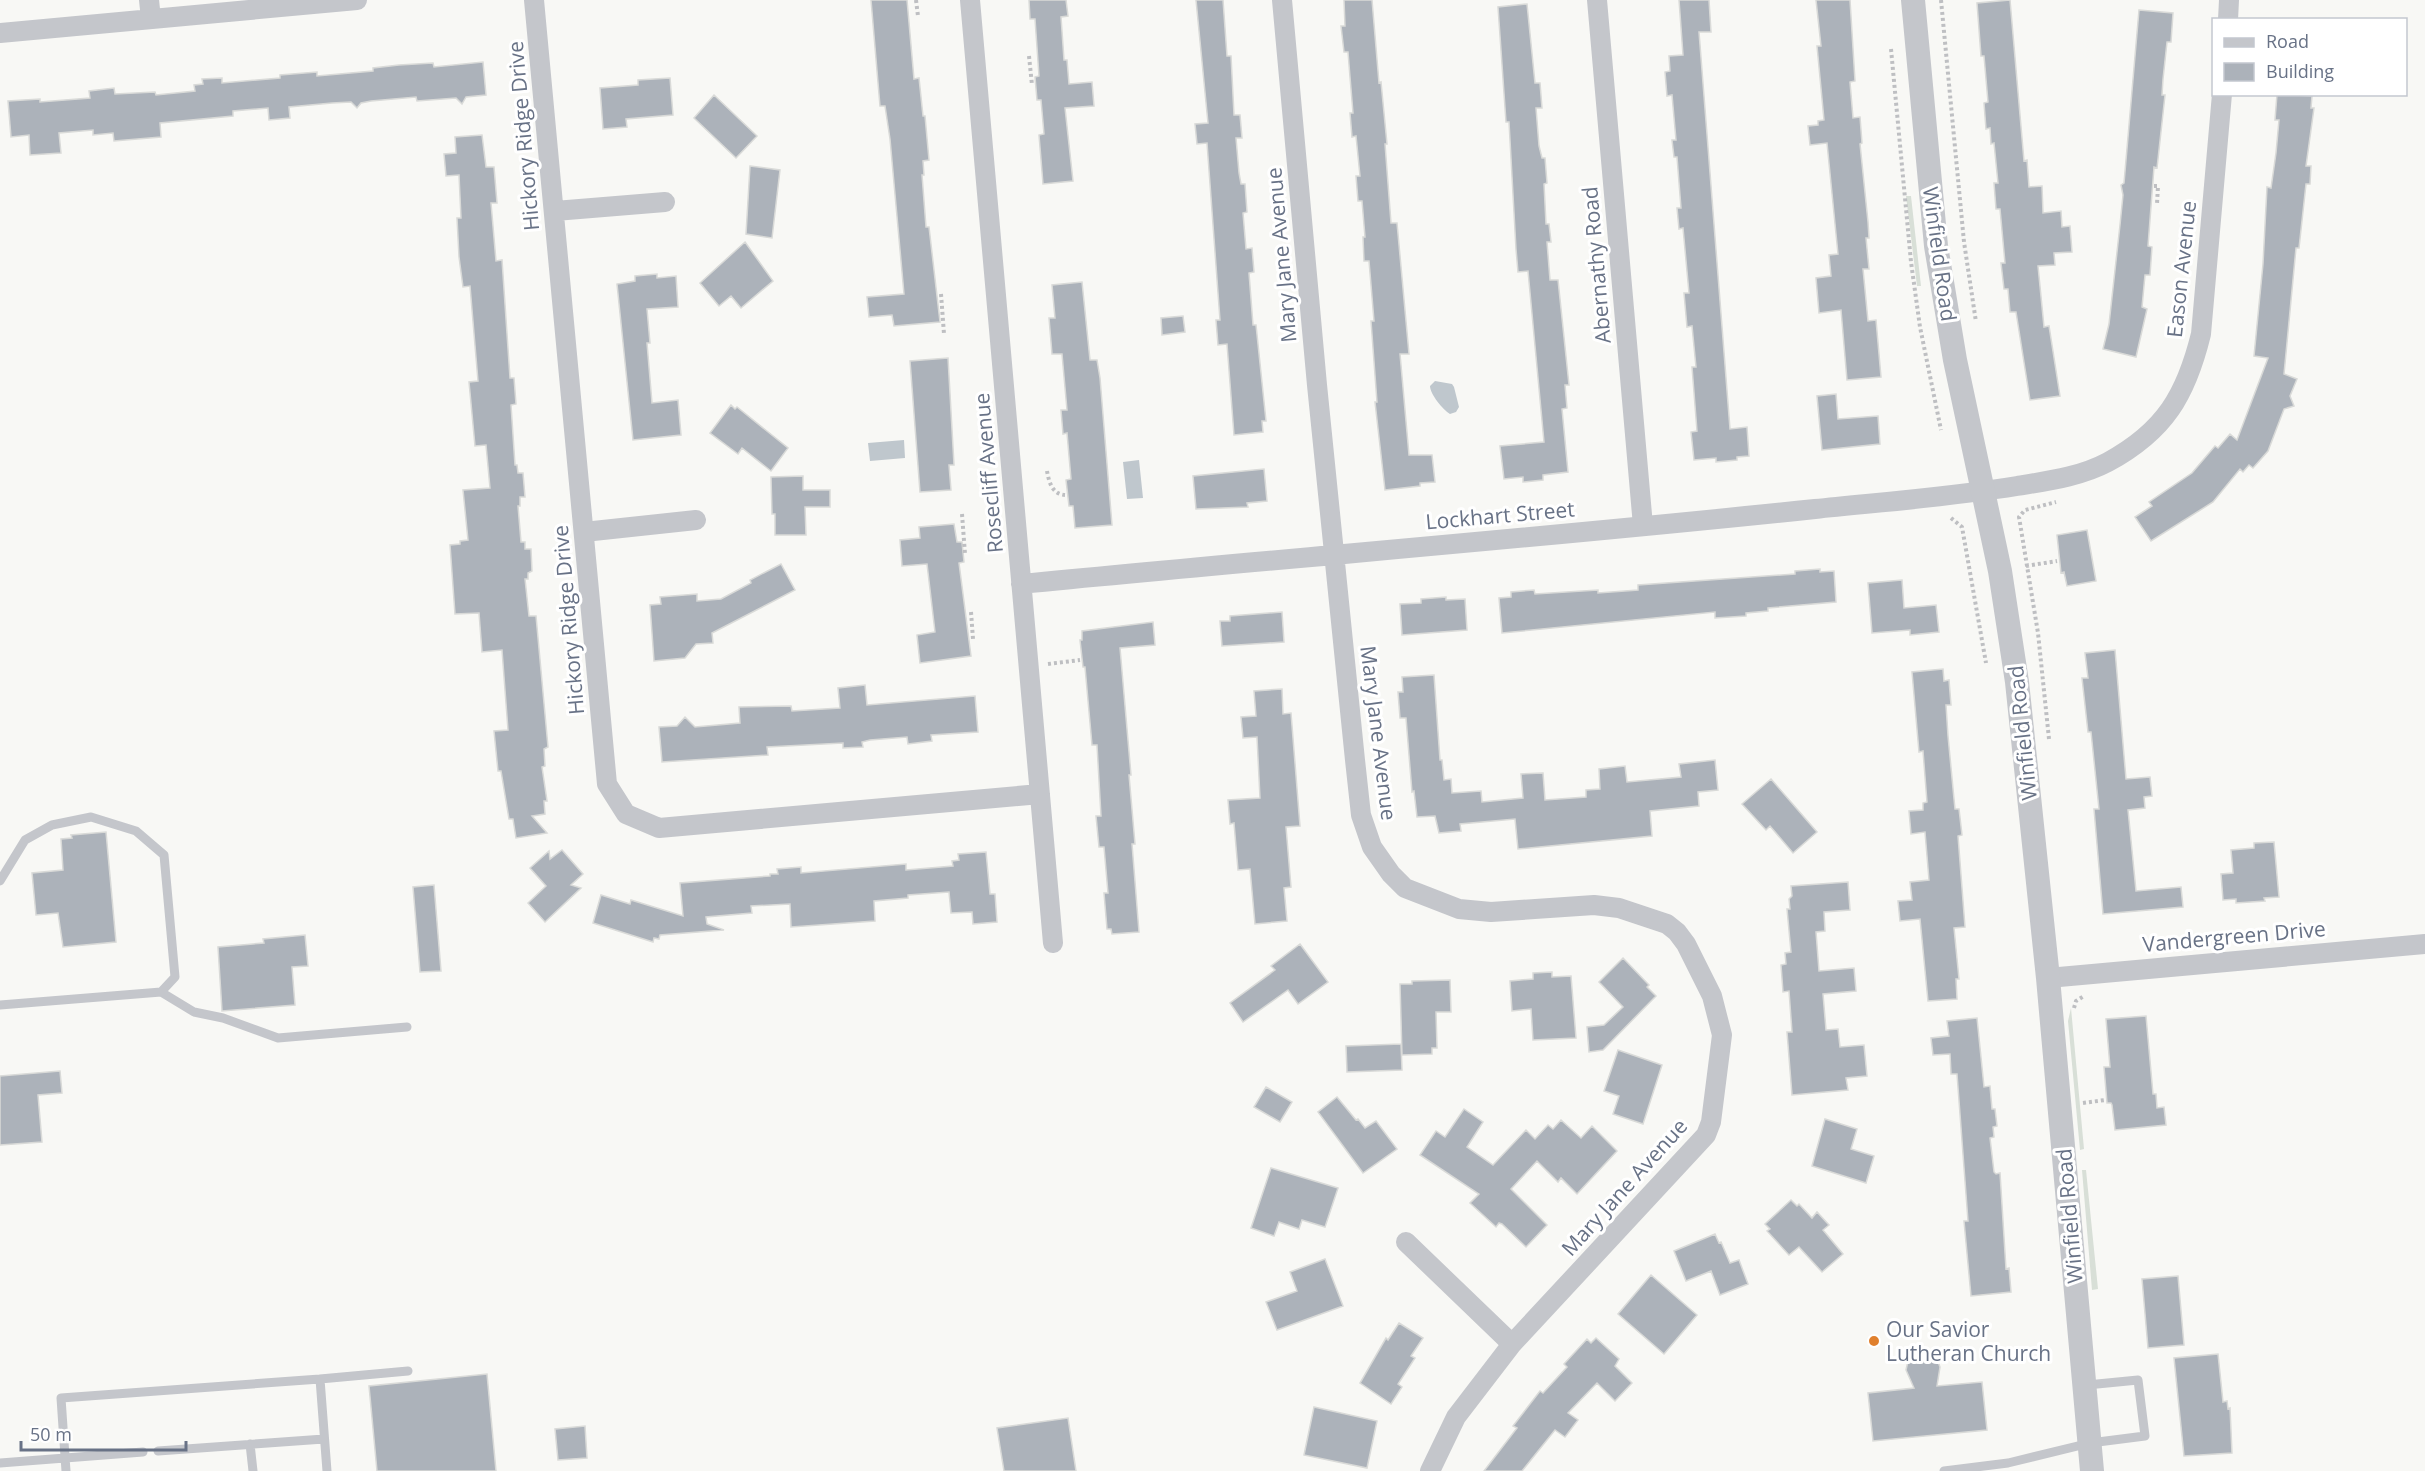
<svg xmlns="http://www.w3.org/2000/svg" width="2425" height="1471" font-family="'Open Sans',sans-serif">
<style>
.green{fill:#d8dfd7}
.water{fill:#bfc7cd}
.building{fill:#acb2ba;stroke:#d9dad8;stroke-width:1.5}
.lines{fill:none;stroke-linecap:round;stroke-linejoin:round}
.path{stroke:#bebfc2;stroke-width:4;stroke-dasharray:3 3;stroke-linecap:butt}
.service{stroke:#c4c6cb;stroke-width:9}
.minor{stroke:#c4c6cb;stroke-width:20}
.tertiary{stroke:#c4c6cb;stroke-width:24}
.poi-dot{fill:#e0802d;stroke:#fff;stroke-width:2}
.labels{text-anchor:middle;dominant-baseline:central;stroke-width:6;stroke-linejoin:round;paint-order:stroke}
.street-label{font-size:21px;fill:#687286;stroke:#fff}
.poi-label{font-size:21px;fill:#687286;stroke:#fff;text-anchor:start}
</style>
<rect width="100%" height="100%" fill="#f8f8f5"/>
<path class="green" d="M1906,196H1911L1921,286H1917Z
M2071,1008L2084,1149L2080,1150L2068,1021Z
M2082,1170H2086L2098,1289L2092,1290Z"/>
<path class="water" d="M1435,381L1452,384L1454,387L1459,407L1456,412L1450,414C1443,410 1430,394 1430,386Z
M904,440L905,458L870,461L868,443Z
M1139,460L1143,498L1127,499L1123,462Z"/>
<path class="building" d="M871,0H907L914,79L919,78L923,116H925L929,160L923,161L924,175H922L926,227H929L940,322L894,326L892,315L869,317L867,297L904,294L890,139L885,106H880Z
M1029,0H1066L1068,16L1061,17L1064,60H1067L1069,84L1092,82L1094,106L1065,108L1073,181L1043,184L1039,135L1044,134L1041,100H1037L1035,77L1039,76L1035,19H1030Z
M1196,0H1223L1227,56H1231L1234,115H1240L1242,138H1236L1239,173L1241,184H1245L1247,212L1243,213L1246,249L1252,248L1254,272L1249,273L1253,325H1256L1266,421H1262L1263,432L1234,435L1227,344L1218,345L1216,320H1220L1207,143L1197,144L1195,124L1208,123Z
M1344,0H1372L1379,83L1381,82L1387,144H1385L1391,223H1397L1409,354H1400L1409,455H1432L1435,482L1420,483V486L1385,490L1375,402H1377L1371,321H1374L1369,261H1364L1363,237H1365L1362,201H1358L1356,176H1360L1356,136L1352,137L1350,113H1353L1350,77L1348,52H1344L1341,26H1345Z
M1679,0H1709L1711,32H1699L1730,429L1747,427L1749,456L1737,457V460L1716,462V458L1694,460L1691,432L1697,431L1692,367H1696L1692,326L1687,327L1684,293H1689L1683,228L1679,229L1677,208H1681L1677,157H1674L1672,140H1676L1672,95L1667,96L1665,72L1670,71L1669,56L1683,55Z
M1816,0H1850L1855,81L1850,82L1853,118L1860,117L1862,143L1860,144L1868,222L1869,238H1866L1869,269H1863L1868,321L1876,320L1881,377L1847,380L1841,310L1819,313L1816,278L1831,276L1829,255L1838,254L1827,143L1810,145L1808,126L1818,125V121L1824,120L1817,46H1821Z
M2010,0L2024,161L2027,160L2029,187L2042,186L2043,213L2061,211L2062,227L2070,226L2072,252L2054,253L2055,265L2038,266L2044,327L2049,326L2060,396L2030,400L2016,312H2010L2008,289H2004L2001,263H2005L2000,209H1996L1994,183H1998L1994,143L1991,144L1990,128L1986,129L1984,103L1988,102L1984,56H1981L1977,3Z
M1527,4L1535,83H1540L1542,108H1536L1539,146L1542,158H1545L1547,183L1544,184L1546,224H1549L1551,242H1547L1550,280H1558L1569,385H1565L1567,408L1562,409L1568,472L1543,475V480L1523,482V477L1504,479L1500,446L1544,442L1528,271L1518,272L1516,249L1509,122H1506L1498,7Z
M2139,10L2173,13L2171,42H2167L2163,79L2162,95H2165L2157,168L2154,167L2148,246L2152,247L2150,275H2145L2142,307L2147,309L2136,357L2103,349L2109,324L2120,225L2123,195L2121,185L2124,183Z
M483,62L486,95L466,97L462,104L456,98L417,101L416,97L371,101L361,103L357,108L351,102L332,103L289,107L290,118L269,120L268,108L233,111V116L160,123L161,137L114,141L113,133L93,135V130L59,133L61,153L30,155L29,135L11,137L8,101L40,99V102L90,98L89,91L114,88L115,94L155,92L156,95L195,91L194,85L203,84L202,79L222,78V83L280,78V75L317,72V76L373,71V68L399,65L433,63L434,67Z
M670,78L673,115L626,119L627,127L603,129L600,88L638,85V80Z
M2277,94L2312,96L2311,108H2314L2306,166H2311L2310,184H2306L2299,248H2296L2284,374L2297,379L2290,396L2294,406L2284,409L2268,451L2253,468L2249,465L2243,472L2240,469L2213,502L2151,541L2135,517L2152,506L2149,502L2192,473L2215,446L2218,448L2230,434L2237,440L2268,358L2254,356L2263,264L2267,187L2271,188L2276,153L2279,120H2275Z
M714,95L757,136L736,158L694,118Z
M482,135L486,167H494L497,203H491L496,261L502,260L510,378H514L516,404L511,405L515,465H517L518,473H523L525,497H520V506H518L521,542H525V549H531L532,571L528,573V579H525L529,616H536L548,747L544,749L545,766L542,767L547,801H544L545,814L532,816L547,833L516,838L513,819H509L501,771H498L494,731L508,730L502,650L482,652L479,613L455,614L450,545L460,544V541L468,540L463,490L490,488L486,445L475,446L469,382L478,381L470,286L463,287L459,257L457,218H461L459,175L446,176L444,154L456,153L455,137Z
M750,166L780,170L772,238L746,234Z
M745,242L773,281L741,308L731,296L719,306L700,283Z
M657,274V278L676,276L678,307L647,309L650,343H647L652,403L678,400L681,435L633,440L617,284L635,281V276Z
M1082,282L1090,360H1097L1100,378L1112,525L1075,528L1073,506H1069L1066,480L1071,479L1067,433L1063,434L1061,410H1067L1062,354H1052L1049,318H1055L1052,285Z
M1183,316L1185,332L1162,335L1161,318Z
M948,358L954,465H949L951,490L920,492L910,361Z
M1836,394L1838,419L1878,416L1880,444L1822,450L1817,396Z
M731,405L735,409L737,407L788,448L771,471L742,448L738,454L710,433Z
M1264,469L1267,501L1247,503L1248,507L1196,509L1193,476Z
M803,476V490H830V507H805L806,535H775V514H772L771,477Z
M954,524L957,542H962L964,562L959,563L971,656L920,663L917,635L935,632L927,564L902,566L900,540L920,538L919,527Z
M2087,530L2096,581L2067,586L2064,572L2061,573L2057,535Z
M781,564L795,590L712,633L713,643L696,644L685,658L654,661L650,605L661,604L660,597L697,594V601L721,599L751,583L750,580Z
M1820,569V572L1834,571L1836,602L1768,608V611L1746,613V616L1715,618V612L1502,633L1499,598L1511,597V592L1534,590L1535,594L1598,590V593L1638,590V585L1795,574V571Z
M1902,580L1904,608L1936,605L1939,632L1910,635V630L1872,633L1868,583Z
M1446,597V600L1465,599L1467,630L1402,635L1400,604L1421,603V599Z
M1282,612L1284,642L1222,646L1220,621H1230V616Z
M1153,622L1155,645L1120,648L1131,775H1129L1135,844H1132L1139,932L1112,934L1111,929H1107L1104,893H1108L1104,847H1099L1096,816H1101L1097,745H1092L1085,667H1083L1080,640H1082V631Z
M2115,650L2126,779L2150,777L2152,796L2144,797L2145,808L2128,810L2136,891L2181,887L2183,907L2103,914L2094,809H2099L2091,732H2088L2082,678H2088L2085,653Z
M1943,669L1944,681L1949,680L1951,705H1946L1948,736L1954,799L1955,809H1959L1962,835L1958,836L1965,927L1954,928L1959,979H1956L1957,999L1928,1001L1920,919L1900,921L1898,901L1912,900L1910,882L1929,880L1925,832L1911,834L1909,811L1923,810V803L1927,802L1923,751L1919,752L1912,672Z
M1434,675L1440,760H1442L1444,780L1451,779L1452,793L1481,791L1482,802L1523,798L1521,774L1543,773L1545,800L1586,797V790L1600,789L1599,769L1625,766L1627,782L1681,777L1679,764L1715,760L1718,790L1698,792L1699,806L1650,811L1652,836L1518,849L1515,819L1460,824L1461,831L1439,833L1435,816L1417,817L1414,791L1412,792L1406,718H1400L1398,692H1403L1402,677Z
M865,685L867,705L975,696L978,732L931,735L932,741L908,744L907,737L870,740L862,742L863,747L843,748V743L767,747L768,755L662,762L659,727L677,726L685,717L695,727L740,723L739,707L791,706L792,711L840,708L838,688Z
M1282,689L1283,714L1291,713L1300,826L1286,827L1291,887L1284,888L1287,921L1255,924L1250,869L1238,870L1234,823L1230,824L1228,800L1260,798L1257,737L1243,738L1241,717L1256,716L1254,691Z
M1771,779L1817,832L1793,853L1770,826L1766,830L1742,804Z
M106,832L116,942L63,947L58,913L36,915L32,873L63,870L61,839L72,838L71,835Z
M2274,842L2279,897L2264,898L2265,901L2236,903V899L2223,900L2221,874L2233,873L2231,850L2254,848V843Z
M562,850L583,874L571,885L581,888L545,922L528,903L546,886L530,868L549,851L550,859Z
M986,852L990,894H995L997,922L973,924L972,912L951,913L949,892L908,895V898L874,901L875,921L791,927L790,904L751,906L752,913L706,917L707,924L724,930L660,935L659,939L654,938L653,942L593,923L601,895L630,904L631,900L683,916L680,883L770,876V874H778L777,869L801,867V873L906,864V870L953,866L952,861L959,860L958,854Z
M1848,882L1850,910L1824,912L1825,931L1816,932L1819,971L1854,968L1856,991L1823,994L1826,1030L1838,1029L1840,1047L1864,1045L1867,1076L1846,1078L1848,1090L1792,1095L1787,1032H1792L1789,991L1783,992L1781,965L1786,964L1785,953L1791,952L1787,909H1790L1789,899L1792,896L1791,886Z
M434,885L441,971L420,972L413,887Z
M305,935L308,966L292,967L295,1005L222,1011L218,947L264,943L263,939Z
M1300,944L1328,982L1298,1004L1288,990L1243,1022L1230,1003L1275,970L1271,966Z
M1623,958L1649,985L1647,987L1656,996L1603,1050L1589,1052L1587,1027L1604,1025L1623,1007L1599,982Z
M1552,972V977L1571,976L1576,1038L1533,1040L1531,1009L1512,1011L1510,981L1533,979V973Z
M1450,980L1451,1012H1436L1437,1048H1432V1054L1402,1055L1400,984H1412V981Z
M2146,1016L2153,1094H2156L2157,1108L2164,1107L2166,1125L2115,1130L2112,1105L2111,1103H2107L2104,1067H2110L2106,1019Z
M1977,1018L1984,1087L1990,1086L1992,1109H1995L1997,1126L1993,1127L1994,1137L1990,1138L1994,1172L1996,1174L2000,1173L2006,1269L2009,1268L2011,1292L1971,1296L1964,1221H1968L1957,1074H1951L1950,1054L1933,1055L1931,1038L1949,1036L1947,1021Z
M1401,1044L1402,1070L1347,1072L1346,1046Z
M1618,1050L1662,1065L1643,1124L1613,1114L1619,1096L1604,1091Z
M60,1071L62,1093L38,1095L42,1142L0,1145V1076Z
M1266,1087L1292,1102L1280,1122L1254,1107Z
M1337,1097L1356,1120L1358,1119L1365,1128L1376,1121L1397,1149L1363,1173L1318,1112Z
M1464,1109L1483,1122L1467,1147L1493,1165L1526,1130L1535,1139L1548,1125L1553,1129L1561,1120L1581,1138L1592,1126L1617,1151L1577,1194L1561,1178L1558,1182L1537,1161L1511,1189L1547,1225L1526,1247L1502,1224L1499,1223L1496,1227L1470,1203L1479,1194L1420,1155L1436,1131L1445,1137Z
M1825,1119L1857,1129L1851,1149L1874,1156L1866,1183L1812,1166Z
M1271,1168L1338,1188L1325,1227L1302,1220L1299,1229L1279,1222L1274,1236L1251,1228Z
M1791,1200L1797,1206L1799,1204L1812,1218L1817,1212L1829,1225L1823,1230L1843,1254L1822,1272L1799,1247L1789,1255L1767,1231L1770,1229L1765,1224Z
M1715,1234L1719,1243L1721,1242L1730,1263L1739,1260L1748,1284L1720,1295L1711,1271L1686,1281L1674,1251Z
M1325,1259L1343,1306L1277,1330L1266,1302L1297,1291L1290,1272Z
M1651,1275L1697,1315L1664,1354L1618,1314Z
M2178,1276L2184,1345L2148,1348L2142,1279Z
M1399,1323L1423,1338L1411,1356L1415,1358L1398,1384L1402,1387L1391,1404L1360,1383L1386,1338L1388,1340Z
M1596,1338L1619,1359L1615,1366L1632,1383L1615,1401L1597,1383L1568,1413L1578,1420L1565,1437L1555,1430L1522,1471H1484L1517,1428L1513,1426L1540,1391L1543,1393L1567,1367L1564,1364L1587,1339L1591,1343Z
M2218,1354L2223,1402L2227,1401L2228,1409L2230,1408L2232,1453L2184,1456L2174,1358Z
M1937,1359L1940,1367L1937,1386L1982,1382L1987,1430L1873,1441L1868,1393L1914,1388L1906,1370L1908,1361Z
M487,1374L496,1471H377L369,1386Z
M1314,1407L1377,1421L1367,1468L1304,1455Z
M1068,1418L1076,1471H1004L997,1428Z
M585,1426L587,1458L558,1460L555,1429Z"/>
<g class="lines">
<path class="path" d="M916,0L918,16
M1941,0L1964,242L1976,322
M1891,49L1911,262L1920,327L1941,430
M1029,56L1032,85
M2154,186H2158L2157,204
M941,294L944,334
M1047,471C1049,482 1052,494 1065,495
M962,514L965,554
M1951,518L1962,527L1986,663
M2026,566L2057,561
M971,612L973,639L971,640
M1048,664L1080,660
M2049,739L2038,633L2019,517L2025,510L2056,502
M2074,1008L2076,1001L2084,996
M2083,1103L2105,1100"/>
<path class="service" d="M0,881L25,840L52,825L91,817L136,831L164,855L175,977L161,992L0,1005
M161,992L194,1012L223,1018L278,1038L407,1027
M320,1379L408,1371
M250,1444L253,1471
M158,1451L324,1439
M0,1463L143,1452
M66,1471L61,1398L320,1379L327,1471
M1944,1471L2008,1463L2090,1443L2145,1436L2138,1380L2087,1385"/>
<path class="minor" d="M149,0L151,19
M534,0L607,784L626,814L659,828L1040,794
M970,0L1053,943
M1282,0L1317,385L1355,760L1361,815L1372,847L1391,874L1405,888L1459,909L1491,912L1594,905L1619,908L1667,924L1677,932L1686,944L1712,996L1722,1035L1711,1122L1706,1135L1512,1344L1456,1417L1430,1471
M1597,0L1643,526
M2228,20L2229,0
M0,33L357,0
M555,211L665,202
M584,532L696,520
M1021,584C1286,558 1551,537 1815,509C1882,502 1950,497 2017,486C2047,481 2080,477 2108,462C2165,431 2186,395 2201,334L2222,94
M2048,978L2425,944
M1406,1242L1512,1344"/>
<path class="tertiary" d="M1913,0L1936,246L1955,360L2000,571L2017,682L2048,978L2092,1471"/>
</g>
<circle class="poi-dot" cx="1874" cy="1341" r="6"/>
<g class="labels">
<g class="street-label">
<text transform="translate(523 136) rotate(-95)">Hickory Ridge Drive</text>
<text transform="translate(1940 254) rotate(82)">Winfield Road</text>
<text transform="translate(1281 255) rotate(-95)">Mary Jane Avenue</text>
<text transform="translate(1596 265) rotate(-95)">Abernathy Road</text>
<text transform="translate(2181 269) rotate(-84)">Eason Avenue</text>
<text transform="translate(988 473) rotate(-95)">Rosecliff Avenue</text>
<text transform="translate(1500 515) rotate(-5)">Lockhart Street</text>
<text transform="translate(568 620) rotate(-95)">Hickory Ridge Drive</text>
<text transform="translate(1379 733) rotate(83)">Mary Jane Avenue</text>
<text transform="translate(2022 733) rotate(-96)">Winfield Road</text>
<text transform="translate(2234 936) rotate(-5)">Vandergreen Drive</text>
<text transform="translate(1624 1187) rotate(-48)">Mary Jane Avenue</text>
<text transform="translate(2069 1216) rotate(-95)">Winfield Road</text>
</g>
<g class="poi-label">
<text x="1886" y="1329">Our Savior<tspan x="1886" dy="24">Lutheran Church</tspan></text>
</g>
</g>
<rect x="2212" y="18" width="195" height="78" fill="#ffffff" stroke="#c3c7cf" stroke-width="1.5"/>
<rect x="2224" y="38" width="30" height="9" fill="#c4c6cb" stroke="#c3c7cf" stroke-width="1.5"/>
<text x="2266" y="48" font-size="18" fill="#687286">Road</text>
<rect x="2224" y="63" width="30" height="18" fill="#acb2ba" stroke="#c3c7cf" stroke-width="1.5"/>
<text x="2266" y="78" font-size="18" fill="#687286">Building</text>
<path d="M21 1441v9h165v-9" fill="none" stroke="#687286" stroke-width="3"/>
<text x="30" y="1441" font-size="18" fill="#687286" stroke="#ffffff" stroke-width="4.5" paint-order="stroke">50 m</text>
</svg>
